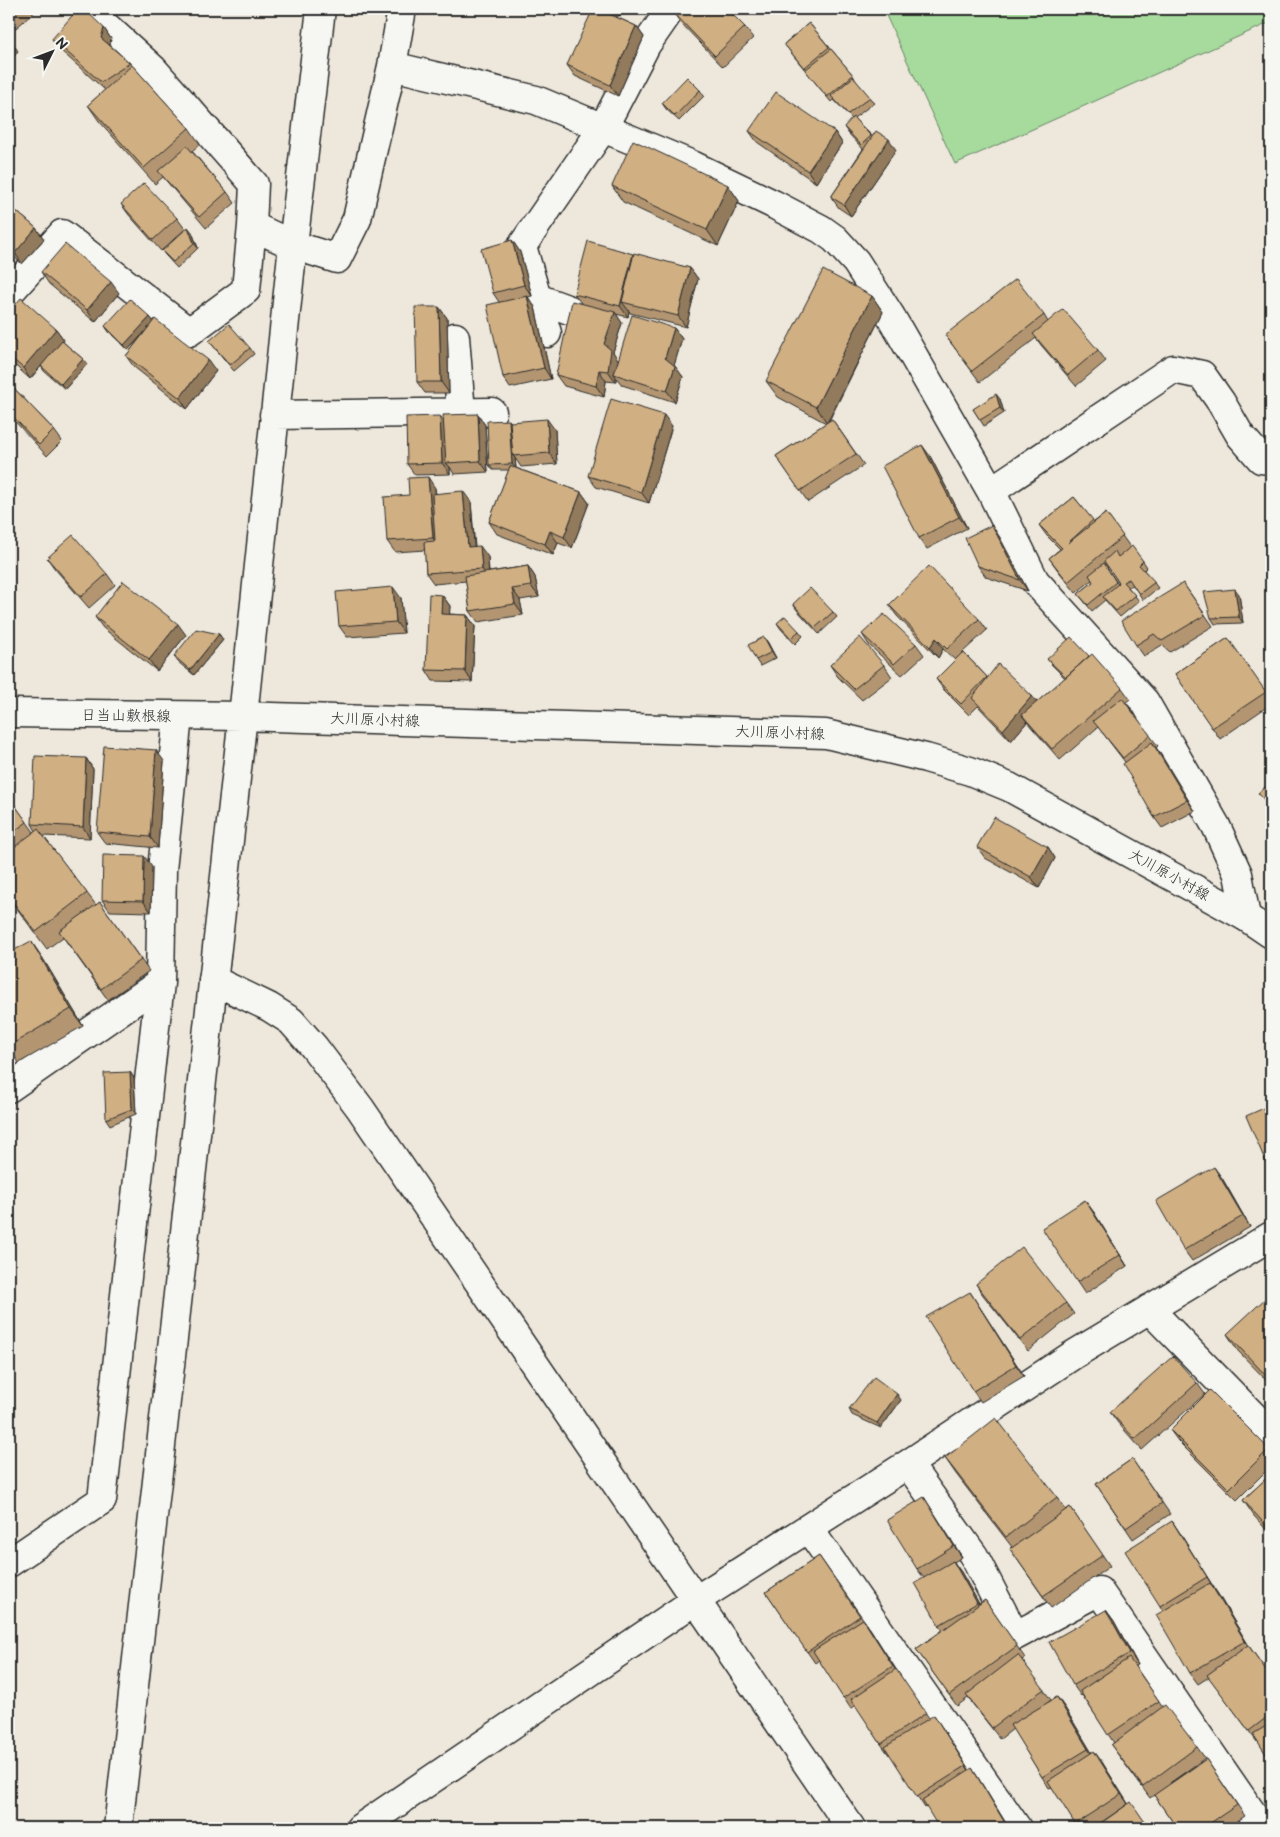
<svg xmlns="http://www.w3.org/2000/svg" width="1280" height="1837" font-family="'Balsamiq Sans','Klee One',sans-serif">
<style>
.green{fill:#a6db9d;stroke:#688364}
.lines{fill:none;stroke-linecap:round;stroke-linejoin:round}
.minor-casing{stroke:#2b2b2b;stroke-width:31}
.major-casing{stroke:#2b2b2b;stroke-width:31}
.minor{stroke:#f6f6f2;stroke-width:28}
.major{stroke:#f6f6f2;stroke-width:28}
.wall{fill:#b39671;stroke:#2b2b2b;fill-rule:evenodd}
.shaded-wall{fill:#927a5c;stroke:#2b2b2b}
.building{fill:#d0af83;stroke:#2b2b2b}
.labels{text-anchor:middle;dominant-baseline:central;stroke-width:4.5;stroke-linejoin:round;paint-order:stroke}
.street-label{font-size:15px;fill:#2b2b2b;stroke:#f6f6f2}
</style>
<rect width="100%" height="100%" fill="#eee8dc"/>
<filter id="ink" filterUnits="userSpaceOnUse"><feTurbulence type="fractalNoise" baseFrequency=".02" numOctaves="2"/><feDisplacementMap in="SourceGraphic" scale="10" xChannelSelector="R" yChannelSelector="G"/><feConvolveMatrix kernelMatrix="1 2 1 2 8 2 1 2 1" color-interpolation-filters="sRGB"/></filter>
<g filter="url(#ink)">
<path class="green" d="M883,9H1271V22L955,164Z"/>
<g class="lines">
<g class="minor-casing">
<path id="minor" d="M87,9L153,69L254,184L252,226
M402,9L392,66L536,100L692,165L773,204L821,229L835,239L856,262L890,315L991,491L1035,581L1145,702L1216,826L1238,874L1246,917
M9,293L62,234L189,332L246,290L252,226L293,245L337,259L357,219L392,66
M537,298L575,312
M547,333L522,246L603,128L646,45L671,9
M455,337L461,412
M274,415L492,412
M991,491L1173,369L1202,375L1221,402L1240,435L1261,459L1271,460
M243,716L293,245L321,9
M213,980L269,1007L291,1021L314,1047L360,1108L851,1828
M9,1088L160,983
M1149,1309L1271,1434
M908,1464L974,1556L1015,1636L1099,1591L1256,1819
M809,1529L1017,1828
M9,1563L102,1500L160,983L162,870L178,716
M360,1828L696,1600L908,1464L1073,1355L1271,1236"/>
</g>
<g class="major-casing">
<path id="major" d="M9,713L243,716L826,734L926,758L970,771L1009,787L1246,917L1271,934
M118,1828L243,716"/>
</g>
<use href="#minor" class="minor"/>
<use href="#major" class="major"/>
</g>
<path class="wall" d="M9,9H38L9,34Z
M602,9H633L616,17L636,26L644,37L618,96L575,76L567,65L604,11Z
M672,11L745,27L753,38L723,67L680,22Z
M809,23L853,75L856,81L874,103L854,118L872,136L896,150L851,216L839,208L831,197L863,149L848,133L844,127L852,119L834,100L831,102L784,44Z
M104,28L111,39L110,45L130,63L189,128L200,144L192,151L227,192L235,203L206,228L163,177L155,184L99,121L88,105L105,90L60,50L52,39Z
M700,90L704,96L679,121L666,109L662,103Z
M749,131L835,132L842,143L816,183L757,142Z
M728,185L739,201L718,246L623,202L612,186Z
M121,204L177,218L185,229L161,251L129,215Z
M9,205L36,228L44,239L22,264L9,252Z
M192,232L198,248L177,268L166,256L162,251Z
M512,240L520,252L532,296L528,297L535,307L551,379L510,388L503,377L499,302L493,293Z
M634,255L690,268L698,279L686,327L630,313L629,311L628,317L616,314L622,323L613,352L618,360L674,328L682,339L674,365L683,377L675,402L622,385L616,377V382L606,381L604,397L564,386L556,375L581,303L574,294Z
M41,272L119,293L95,322L49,284Z
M872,296L883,312L829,421L832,419L864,465L808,502L776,456L826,423L778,397L766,381Z
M439,307L447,318L449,393H425L417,382Z
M9,312L56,329L64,340L63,342L83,359L87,364L65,389L44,371L41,366L30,379L9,360Z
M1044,315L1048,322L1098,350L1106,361L1076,386L1041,345L1036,338L980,382L945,335Z
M150,317L153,321L216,371L187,409L134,367L126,356L143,334L128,350L109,332L105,326Z
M209,341L250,348L254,354L234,371Z
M9,383L54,430L62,441L47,456L9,415Z
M1000,399L1004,413L984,426L973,409Z
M478,414L485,425L488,472L454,474L450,467V474L415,475L407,464L440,416L443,421Z
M509,420L510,422L555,430L557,464L521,467L515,458L516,468L581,492L589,503L572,548L558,543L553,555L497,534L489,522L509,470H493L489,465Z
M672,426L649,503L596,487L588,476Z
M930,456L967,528L927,549L919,538Z
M435,488L436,494L471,502L475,547L488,557L489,572L528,566L535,577L539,597L520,600L523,615L478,622L470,611L466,581L434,584L426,573L425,550L395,552L387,541L409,495Z
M1074,497L1094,522L1106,513L1130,547L1143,561L1147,567L1144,570L1158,588L1143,600L1133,585L1128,587L1139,601L1120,617L1105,600L1092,611L1078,594L1093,582L1092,580L1076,593L1057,569L1049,558L1060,549L1047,536L1039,525ZM1108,566L1119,583L1118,584L1107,568Z
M999,536L1028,591L986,577L978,566Z
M47,558L107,574L115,585L89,608L55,569Z
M1183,583L1213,626L1170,652L1162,645L1144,656L1136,645Z
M1239,594L1243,623L1215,624L1211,618Z
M442,595L450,606L449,614L467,615L475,626L472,682L433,681L426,670Z
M401,598L404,633L347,637L339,626Z
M793,604L833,612L837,617L819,634L797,610Z
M889,605L979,619L987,630L963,652L988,678L1032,696L1037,702L1065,678L1051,664L1047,659L1089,656L1122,688L1130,699L1125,703L1158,746L1156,748L1195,811L1162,828L1154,817L1125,762L1098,727L1060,760L1027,722L1011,741L978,706L969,715L944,690L936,679L955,660L943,649L938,658L897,616Z
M95,617L186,635L157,671L103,628Z
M777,623L799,631L803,636L795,644L781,629Z
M219,634L223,640L194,675L178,662L174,656Z
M862,634L916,644L924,655L902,675L869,645Z
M764,637L768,643L776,658L760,666L756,660Z
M1228,638L1271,700V704L1220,739L1175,674Z
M830,665H884L892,677L862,700L838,677Z
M86,758L93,769L90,838L43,836L96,905L100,902L149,971L108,1000L63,937L47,949L9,898V797L34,832L36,831L32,824Z
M164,761L158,848L105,843L97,832Z
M977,847H1048L1055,858L1039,888L985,858Z
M152,867L151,912L110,911L102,900Z
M9,953L42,957L83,1026L19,1063L9,1048Z
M130,1072L134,1078L136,1114L110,1125L106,1119Z
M1222,1178L1250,1227L1192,1261L1184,1250Z
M1093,1211L1127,1266L1085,1294L1077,1282Z
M976,1284L1066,1303L1074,1314L1028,1351L983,1295Z
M1271,1302V1385L1238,1351L1227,1334Z
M977,1303L1024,1376L981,1402L973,1391Z
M1197,1383L1205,1394L1142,1450L1118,1423L1110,1412Z
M901,1400L881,1428L852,1415L849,1409Z
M1170,1430L1269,1449L1271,1452V1466L1237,1500L1178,1441Z
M945,1458L1057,1497L1066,1510L1070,1507L1110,1566L1051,1608L1010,1549L1012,1547L956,1474Z
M1132,1459L1170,1514L1133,1539L1096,1484Z
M1271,1474V1535L1254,1516L1243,1500Z
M931,1508L962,1557L954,1562L961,1572L979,1604L985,1600L1025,1658L1022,1660L1051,1700L1046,1704L1057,1697L1065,1708L1092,1753L1102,1762L1128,1804L1093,1828H1078L1052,1787L1049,1788L1042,1777L1013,1729L1000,1739L968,1698L957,1706L916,1649L943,1631L939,1625L924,1578L917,1569Z
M1172,1521L1214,1588L1251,1649L1271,1677V1762L1258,1741L1257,1742L1209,1677L1198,1684L1190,1673L1163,1611L1160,1606Z
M819,1556L871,1630L895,1669L929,1718L941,1726L969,1770L979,1779L925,1808L890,1754L889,1755L881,1744L856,1705L851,1709L819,1660L815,1663L766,1592Z
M1106,1610L1114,1621L1138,1665L1135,1666L1163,1707L1197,1747L1205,1758L1170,1783L1206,1759L1245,1816L1227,1828H1177L1154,1795L1150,1798L1119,1756L1111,1745L1114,1743L1082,1695L1081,1696L1073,1685Z"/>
<path class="shaded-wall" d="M636,26L644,37L618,96L610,85Z
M104,28L111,39L109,49L101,38Z
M9,38L18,51L9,63Z
M835,132L842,143L816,183L808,171Z
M889,139L896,150L851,216L844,205Z
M728,185L739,201L718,246L707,230Z
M188,227L192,232L198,248L194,243Z
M36,228L44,239L22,264L15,253Z
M512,240L520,252L532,296L524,285Z
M633,254L641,265L622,302L629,311L628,317L620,306Z
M690,268L698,279L686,327L678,316Z
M111,282L119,293L95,322L87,310Z
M527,296L535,307L551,379L544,368Z
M872,296L883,312L827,423L816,407Z
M439,307L447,318L449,393L441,382Z
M615,312L622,323L613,352L619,361L614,374L616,377V382L608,371L604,344Z
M150,317L154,322L128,350L124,345Z
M674,328L682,339L673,369L665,358Z
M56,329L64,340L30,379L23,368Z
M83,359L87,364L65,389L61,384Z
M208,360L216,371L187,409L180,398Z
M675,366L683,377L675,402L667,391Z
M599,370L606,381L604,397L596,386Z
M996,394L1000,399L1004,413L1000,408Z
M478,414L485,425L488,472L480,461Z
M664,415L672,426L649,503L641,492Z
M440,416L448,427L446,463L450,467V474L442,463Z
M547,419L555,430L557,464L549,453Z
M509,420L513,425V456L515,458L516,469L512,464Z
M922,445L930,456L967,528L959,517Z
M428,477L435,488L440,549L433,538Z
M463,491L471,502L475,558L468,547Z
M581,492L589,503L572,548L564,537Z
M992,525L999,536L1028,591L1020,580Z
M550,531L558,543L553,555L545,544Z
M480,546L488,557L489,580L482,569Z
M528,566L535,577L539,597L531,586Z
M393,587L401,598L404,633L396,622Z
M512,589L520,600L523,615L515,604Z
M1235,589L1239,594L1243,623L1239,617Z
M442,595L450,606L449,625L441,614Z
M467,615L475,626L472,682L465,671Z
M178,624L186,635L157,671L149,660Z
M219,634L223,640L194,675L190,670Z
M764,637L768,643L776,658L772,652Z
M936,638L943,649L938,658L930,647Z
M1032,696L1040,707L1022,715L1027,722L1011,741L1003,730Z
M1152,742L1160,753L1195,811L1187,800Z
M156,750L164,761L158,848L150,837Z
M86,758L93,769L90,838L83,827Z
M1048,847L1055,858L1039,888L1031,877Z
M144,856L152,867L151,912L143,901Z
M31,941L42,957L83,1026L71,1009Z
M130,1072L134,1078L136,1114L132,1109Z
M1214,1167L1222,1178L1250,1227L1243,1216Z
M1085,1200L1093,1211L1127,1266Z
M970,1292L977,1303L1024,1376L1016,1365Z
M897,1394L901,1400L881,1428L877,1423Z
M924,1497L931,1508L962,1557L954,1546Z
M1172,1521L1180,1533L1214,1588L1207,1577Z
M953,1561L961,1572L985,1614L977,1603Z
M1210,1583L1218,1594L1252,1652L1245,1641Z
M1106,1610L1114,1621L1138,1665L1130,1653Z
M863,1619L871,1630L901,1677L893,1666Z
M1057,1697L1065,1708L1096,1760L1088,1749Z
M934,1715L941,1726L974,1777L966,1766Z
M1094,1751L1102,1762L1129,1805L1121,1794Z
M972,1768L979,1779L1009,1828H1008Z"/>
<path class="building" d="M82,9H84L104,28L101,38L130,63L101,82L52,39L77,10Z
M593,9H598L636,26L610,85L567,65Z
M674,9H727L745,27L715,56L672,11Z
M809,23L829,47L804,68L784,44Z
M831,49L853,75L827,97L805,70Z
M132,65L189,128L144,168L88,105Z
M687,77L700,90L675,116L662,103Z
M853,77L870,97L848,114L831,96Z
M776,92L835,132L808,171L749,131Z
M853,117L871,136L861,145L844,127Z
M876,131L889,139L844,205L831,197Z
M633,140L728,185L707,230L612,186Z
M187,146L227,192L199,217L158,171Z
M144,183L177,218L153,240L121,204Z
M9,205L36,228L15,253L9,248Z
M188,227L194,243L173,262L162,251Z
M512,240L524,285L493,293L481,249Z
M588,241L633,254L620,306L574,294Z
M65,244L111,282L87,310L41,272Z
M634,253L690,268L678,316L622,302Z
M823,270L872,296L816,407L766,381Z
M1016,279L1044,315L972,371L945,335Z
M527,296L544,368L503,377L487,305Z
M21,298L56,329L23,368L9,356V312Z
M130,299L150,317L124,345L105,326Z
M572,301L615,312L604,344L611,350L608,371L599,370L596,386L556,375Z
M415,307H439L441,382H417Z
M1063,309L1098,350L1068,375L1033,334Z
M632,315L674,328L665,358L675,366L667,391L614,374Z
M155,319L208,360L180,398L126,356Z
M229,324L250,348L230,365L209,341Z
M62,341L83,359L61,384L41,366Z
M9,383L54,430L39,445L9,412Z
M996,394L1000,408L980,420L973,409Z
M611,399L664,415L641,492L588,476Z
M478,414L480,461L446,463L443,415Z
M440,416L442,463L407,464L406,417Z
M547,419L549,453L513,456L510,422Z
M832,419L856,454L800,491L776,456Z
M509,420L512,464L489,465L487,421Z
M922,445L959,517L919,538L882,466Z
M510,466L581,492L564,537L550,531L545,544L489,522Z
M428,477L433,538L387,541L384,497L409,495L408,478Z
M463,491L468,547L480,546L482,569L426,573L424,542L435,541L432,494Z
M1074,497L1093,520L1068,543L1106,513L1123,536L1068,582L1049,558L1062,548L1039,525Z
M992,525L1020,580L978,566L965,538Z
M73,535L107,574L81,597L47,558Z
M1132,546L1143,561L1139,565L1155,582L1139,594L1129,579L1123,582L1135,595L1116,611L1103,597L1119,583L1104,561L1115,551L1118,557Z
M1104,563L1116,582L1088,605L1078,594L1093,582L1089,575Z
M528,566L531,586L512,589L515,604L470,611L465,576Z
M929,566L979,619L947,649L936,638L930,647L889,605Z
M123,581L178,624L149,660L95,617Z
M1183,583L1205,615L1162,641L1154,634L1136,645L1121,621Z
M393,587L396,622L339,626L336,592Z
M810,588L833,612L815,628L793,604Z
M1235,589L1239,617L1211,618L1204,592Z
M429,594L442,595L441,614L467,615L465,671L426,670Z
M884,614L916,644L894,664L862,634Z
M785,616L799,631L791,638L777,623Z
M196,629L219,634L190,670L174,656Z
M764,637L772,652L756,660L748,645Z
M860,637L884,665L854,689L830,665Z
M1071,637L1089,656L1066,677L1047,659Z
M1228,638L1266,692L1212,728L1175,674Z
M963,652L987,677L961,704L936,679Z
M1092,654L1122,688L1052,749L1022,715Z
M998,664L1032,696L1003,730L972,698Z
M1122,698L1150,735L1123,758L1093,721Z
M1152,742L1187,800L1154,817L1123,764Z
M104,746L156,750L150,837L97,832Z
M35,756L86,758L83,827L32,824Z
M1271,782V807L1258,793Z
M9,797L27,822L9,835Z
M994,817L1048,847L1031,877L977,847Z
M38,829L87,893L36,932L9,897V851Z
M103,855L144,856L143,901L102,900Z
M100,902L141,960L101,989L59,931Z
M31,941L71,1009L9,1046V953Z
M130,1072L132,1109L106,1119L104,1073Z
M1271,1105V1174L1246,1116Z
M1214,1167L1243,1216L1184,1250L1156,1201Z
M1085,1200L1120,1255L1077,1282L1042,1228Z
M1022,1247L1066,1303L1020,1340L976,1284Z
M970,1292L1016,1365L973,1391L926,1317Z
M1267,1297L1271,1302V1381L1227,1334Z
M1173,1356L1197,1383L1135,1439L1110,1412Z
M874,1377L897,1394L877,1423L849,1409Z
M1210,1390L1269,1449L1229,1489L1170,1430Z
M996,1418L1057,1497L1006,1537L945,1458Z
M1132,1459L1162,1503L1126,1528L1096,1484Z
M1271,1474V1531L1243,1500Z
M924,1497L954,1546L917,1569L887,1520Z
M1070,1507L1103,1555L1043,1596L1010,1549Z
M1172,1521L1207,1577L1160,1606L1125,1551Z
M819,1556L860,1616L807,1652L766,1592Z
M953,1561L977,1603L939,1625L915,1583Z
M1210,1583L1245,1641L1190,1673L1156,1615Z
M985,1600L1017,1646L949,1695L916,1649Z
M1106,1610L1130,1653L1073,1685L1049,1642Z
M863,1619L893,1666L843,1698L813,1651Z
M1248,1645L1271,1677V1714L1249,1731L1207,1675Z
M1018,1655L1044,1689L992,1728L966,1695Z
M1129,1658L1159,1701L1108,1735L1080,1691Z
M896,1669L926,1713L881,1744L851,1699Z
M1057,1697L1088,1749L1042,1777L1010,1725Z
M1165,1705L1197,1747L1143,1787L1111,1745Z
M934,1715L966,1766L917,1797L885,1747Z
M1271,1723V1762L1253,1734Z
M1094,1751L1121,1794L1075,1824L1048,1781Z
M1206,1759L1237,1805L1203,1828H1177L1154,1795Z
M972,1768L1008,1828H939L922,1800Z
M1131,1802L1149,1828H1094Z"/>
</g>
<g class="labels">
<g class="street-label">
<text transform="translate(126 716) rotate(1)">日当山敷根線</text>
<text transform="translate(375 720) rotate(2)">大川原小村線</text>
<text transform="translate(780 733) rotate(2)">大川原小村線</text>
<text transform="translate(1169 875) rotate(29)">大川原小村線</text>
</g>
</g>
<rect width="1280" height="1837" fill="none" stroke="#f6f6f2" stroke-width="30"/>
<rect x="15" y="15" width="1250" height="1807" fill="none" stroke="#2b2b2b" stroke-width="2" filter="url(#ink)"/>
<g transform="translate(52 52) rotate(48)" stroke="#f6f6f2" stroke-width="4" paint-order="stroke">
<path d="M0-4L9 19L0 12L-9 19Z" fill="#2b2b2b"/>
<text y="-8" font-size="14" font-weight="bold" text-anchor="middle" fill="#2b2b2b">N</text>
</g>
</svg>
